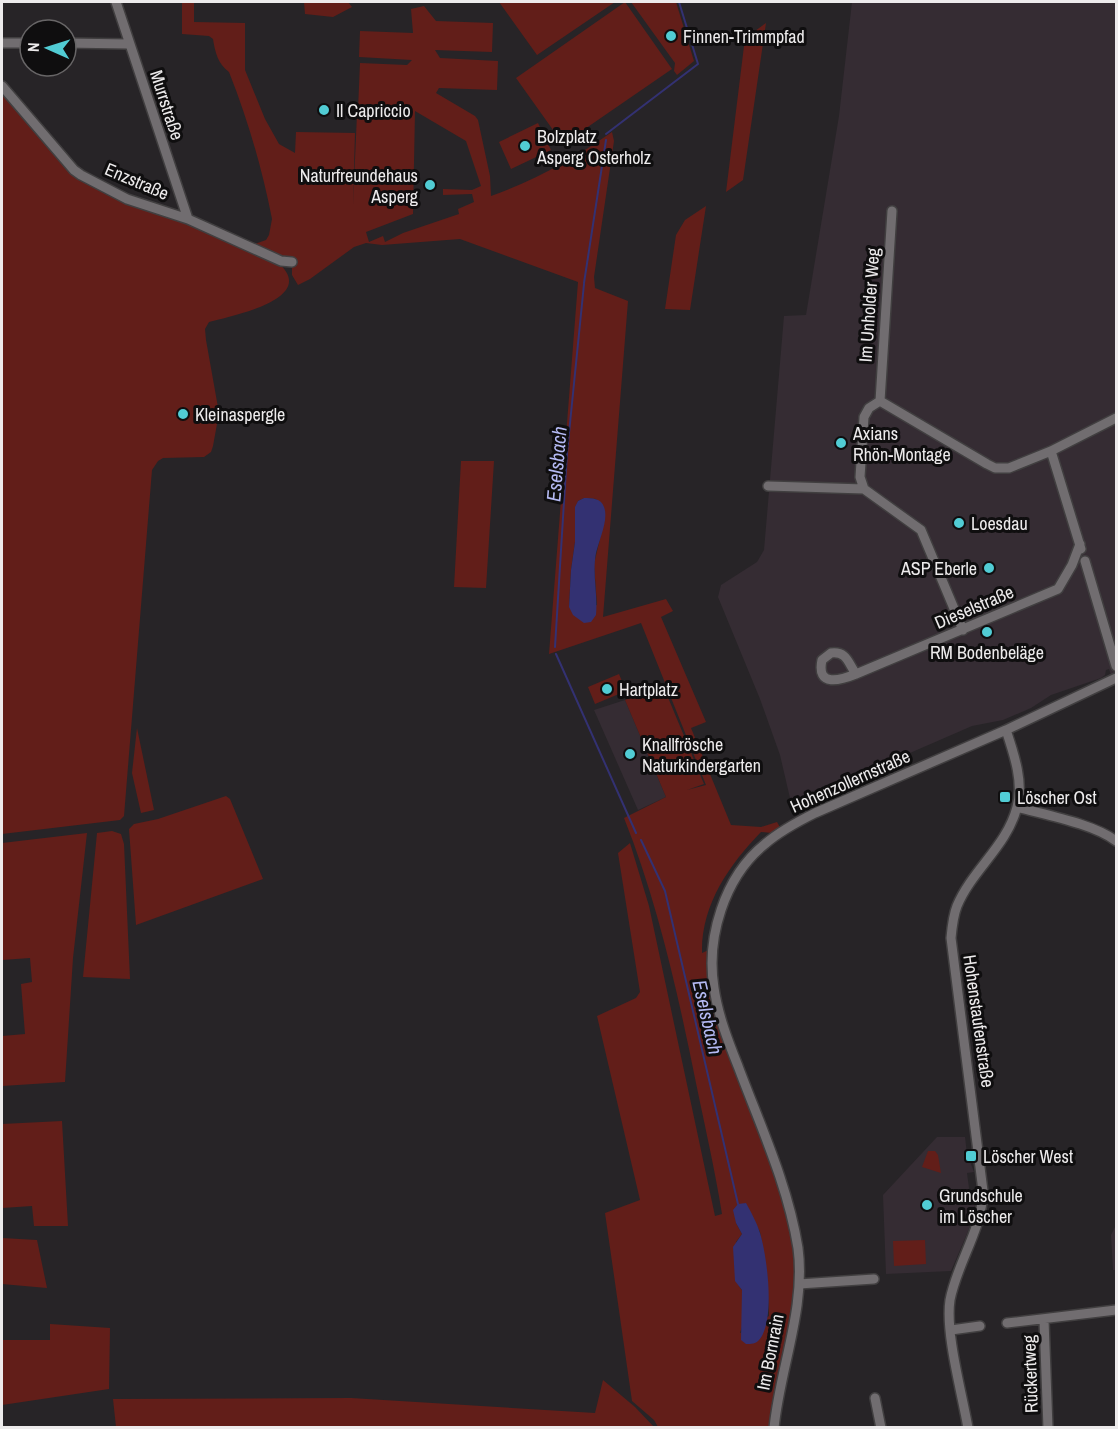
<svg xmlns="http://www.w3.org/2000/svg" width="1118" height="1429" font-family="'Archivo Narrow',sans-serif">
<style>
.built{fill:#352c33}
.green{fill:#621e19;fill-rule:evenodd}
.water{fill:#333172}
.lines{fill:none;stroke-linecap:round;stroke-linejoin:round}
.stream{stroke:#333172;stroke-width:2}
.street-casing{stroke:#413f40;stroke-width:12}
.street{stroke:#716d70;stroke-width:9}
.poi-dot{fill:#51ccd4;stroke:#0f0e0f;stroke-width:2}
.labels{text-anchor:middle;dominant-baseline:central;stroke-width:6;stroke-linejoin:round;paint-order:stroke}
.poi-label{font-size:18px;fill:#edebec;stroke:#0f0e0f;text-anchor:start}
.street-label{font-size:18px;fill:#edebec;stroke:#0f0e0f}
.water-label{font-size:20px;font-style:italic;fill:#b4b9f3;stroke:#0f0e0f}
</style>
<rect width="100%" height="100%" fill="#272427"/>
<path class="built" d="M852,2H1116V672L1112,678L1109,669L1106,670L1105,675L1101,678L1051,695L1031,708L1003,720L972,726L880,766L864,777L793,811L780,755L760,699L718,597L721,585L757,562L764,550L784,316L806,315L839,116Z
M625,700L666,797L638,810L594,710Z
M937,1137H965L967,1154L974,1172L967,1173L969,1188L968,1205H975L969,1229L951,1271L886,1274L883,1195Z
M1116,1225V1270H1113L1111,1235Z"/>
<path class="green" d="M182,2H194V22L245,23V70L265,119L279,144L295,153L296,132L355,133L353,205L357,114L404,116L405,112L358,110L360,63L407,65L412,60L359,57L360,31L413,33L411,9L424,6L436,21L493,23L492,52L435,50L440,58L498,61L497,90L439,88L436,93L475,116L478,120L490,176L491,196C534,181 575,158 612,132L614,141L594,277L595,288L628,301L603,617L666,599L673,611L661,617L706,722L691,728L731,825L761,827L777,822L782,831L772,833L761,832C729,865 701,905 702,953L713,948L714,989L786,1200L799,1284L774,1427H658L654,1420L632,1401L605,1213L640,1200L597,1016L636,998L640,992L618,853L630,843L649,906L715,1216L722,1214C715,1170 705,1127 696,1083C678,994 658,903 624,818L666,797L625,700L662,683L704,784L687,790L706,785L641,623L549,654L578,282L460,239L382,245L366,243L354,247L310,279L298,285L292,275V262L249,246L266,240L269,235L272,219C262,168 248,120 229,72C218,64 215,52 213,39L209,36L182,34ZM415,111L466,141L481,186L472,190L443,189V195L472,194L474,202L458,209L459,214L403,233L385,242L383,236L369,242L366,232L413,214ZM584,498L596,499L605,517L594,564L597,605L569,607L571,570L575,542V517L578,501ZM745,1203L760,1232L767,1274L769,1316L740,1333L742,1327V1290L739,1286L736,1242L742,1234L736,1223Z
M304,2H348L352,7L333,17L305,14Z
M499,2H615L537,55Z
M625,2L672,69L563,144L516,78Z
M631,2H676L694,61L677,75L674,71L675,63Z
M766,23L743,180L726,192L745,38Z
M2,86L74,170L127,199L188,219L277,262C321,298 232,316 209,322L205,329L206,340L219,413L213,446L211,452L204,457L163,458L158,461L152,470L124,816L120,820L2,834Z
M538,123L551,150L511,169L499,142Z
M706,206L690,310L665,309L676,235L685,220Z
M461,461H494L486,588L454,587Z
M619,674L626,691L595,704L588,687Z
M137,728L154,810L141,813L132,773Z
M226,796L230,799L263,879L136,925L129,829L134,824L158,819Z
M112,831L121,834L124,844L130,979L83,977L97,833Z
M87,833L73,958L65,1082L2,1086V1036L25,1034L21,984L32,982L30,958L2,960V843Z
M62,1121L68,1226H34L32,1206L2,1208V1124Z
M928,1151H935L938,1155L941,1173L922,1167Z
M2,1238L37,1240L47,1288L2,1284Z
M925,1240L926,1264L894,1266L893,1241Z
M50,1324L110,1328L109,1389L2,1405V1340H50Z
M603,1380L635,1407L654,1427H116L113,1399L351,1398L595,1413Z"/>
<path class="water" d="M584,498C592,498 601,498 604,507C609,519 599,540 596,553C592,574 598,594 596,615L591,622L584,623L573,615L569,607L571,570L575,542V507L578,501Z
M746,1203C751,1212 757,1223 760,1233C767,1256 776,1321 759,1340C756,1344 751,1344 746,1344L741,1340L742,1290L735,1281L733,1247L742,1234L736,1223L733,1210L738,1204Z"/>
<g class="lines">
<path class="stream" d="M606,134L698,64L679,2
M584,283L606,140
M555,647L567,453L584,284
M556,654L636,833
M641,840L665,891L738,1204"/>
<g class="street-casing">
<path id="street" d="M116,2L188,219
M2,43H30
M66,43L129,44
M2,86L74,170L81,175L127,199L188,219L281,261L292,262
M880,401L892,211
M1051,451L1081,549
M768,486L864,489
M1085,561L1116,666
M963,630L921,530L864,489L860,477L864,417L869,408L880,401L987,464L995,468H1009L1051,451L1116,418
M856,674C848,663 847,651 831,653L822,660C816,688 841,680 856,674L1058,589L1072,565L1080,544
M1017,807C1046,815 1094,824 1116,841
M799,1284L874,1279
M1044,1320L1048,1428
M1007,1323L1116,1310
M951,1330L980,1326
M875,1398L881,1428
M774,1428C780,1368 806,1308 798,1248C788,1185 760,1125 738,1066C728,1041 718,1015 714,988C706,938 724,877 765,844C780,831 797,822 815,813L1006,730L1116,678
M968,1428C962,1393 945,1333 950,1300C957,1263 982,1230 983,1191L951,938C952,927 953,916 957,906C972,870 1007,846 1017,807C1024,783 1014,754 1006,730"/>
</g>
<use href="#street" class="street"/>
</g>
<g class="poi-dot">
<circle cx="671" cy="36" r="6"/>
<circle cx="324" cy="110" r="6"/>
<circle cx="525" cy="146" r="6"/>
<circle cx="430" cy="185" r="6"/>
<circle cx="183" cy="414" r="6"/>
<circle cx="841" cy="443" r="6"/>
<circle cx="959" cy="523" r="6"/>
<circle cx="989" cy="568" r="6"/>
<circle cx="987" cy="632" r="6"/>
<circle cx="607" cy="689" r="6"/>
<circle cx="630" cy="754" r="6"/>
<rect x="999" y="791" width="12" height="12" rx="3"/>
<rect x="965" y="1150" width="12" height="12" rx="3"/>
<circle cx="927" cy="1205" r="6"/>
</g>
<g class="labels">
<g class="poi-label">
<text x="683" y="36">Finnen-Trimmpfad</text>
<text x="336" y="110">Il Capriccio</text>
<text x="537" y="136">Bolzplatz<tspan x="537" dy="21">Asperg Osterholz</tspan></text>
<text x="418" y="175" text-anchor="end">Naturfreundehaus<tspan x="418" dy="21">Asperg</tspan></text>
<text x="195" y="414">Kleinaspergle</text>
<text x="853" y="433">Axians<tspan x="853" dy="21">Rhön-Montage</tspan></text>
<text x="971" y="523">Loesdau</text>
<text x="977" y="568" text-anchor="end">ASP Eberle</text>
<text x="987" y="652" text-anchor="middle">RM Bodenbeläge</text>
<text x="619" y="689">Hartplatz</text>
<text x="642" y="744">Knallfrösche<tspan x="642" dy="21">Naturkindergarten</tspan></text>
<text x="1017" y="797">Löscher Ost</text>
<text x="983" y="1156">Löscher West</text>
<text x="939" y="1195">Grundschule<tspan x="939" dy="21">im Löscher</tspan></text>
</g>
<g class="street-label">
<text transform="translate(167 105) rotate(72)">Murrstraße</text>
<text transform="translate(137 181) rotate(23)">Enzstraße</text>
<text transform="translate(869 305) rotate(-86)">Im Unholder Weg</text>
<text transform="translate(974 607) rotate(-23)">Dieselstraße</text>
<text transform="translate(850 781) rotate(-24)">Hohenzollernstraße</text>
<text transform="translate(979 1021) rotate(82)">Hohenstaufenstraße</text>
<text transform="translate(770 1352) rotate(-79)">Im Bornrain</text>
<text transform="translate(1030 1374) rotate(-92)">Rückertweg</text>
</g>
<g class="water-label">
<text transform="translate(556 464) rotate(-85)">Eselsbach</text>
<text transform="translate(708 1017) rotate(77)">Eselsbach</text>
</g>
</g>
<rect width="1118" height="1429" fill="none" stroke="#edebec" stroke-width="6"/>
<g transform="translate(48 48) rotate(273)"><circle r="28" fill="#0f0e0f" stroke="#686667" stroke-width="1.5"/>
<path d="M0-4.5L10 22L0 15L-10 22Z" fill="#51ccd4"/>
<text y="-9" font-size="16" font-weight="bold" text-anchor="middle" fill="#edebec">N</text>
</g>
</svg>
